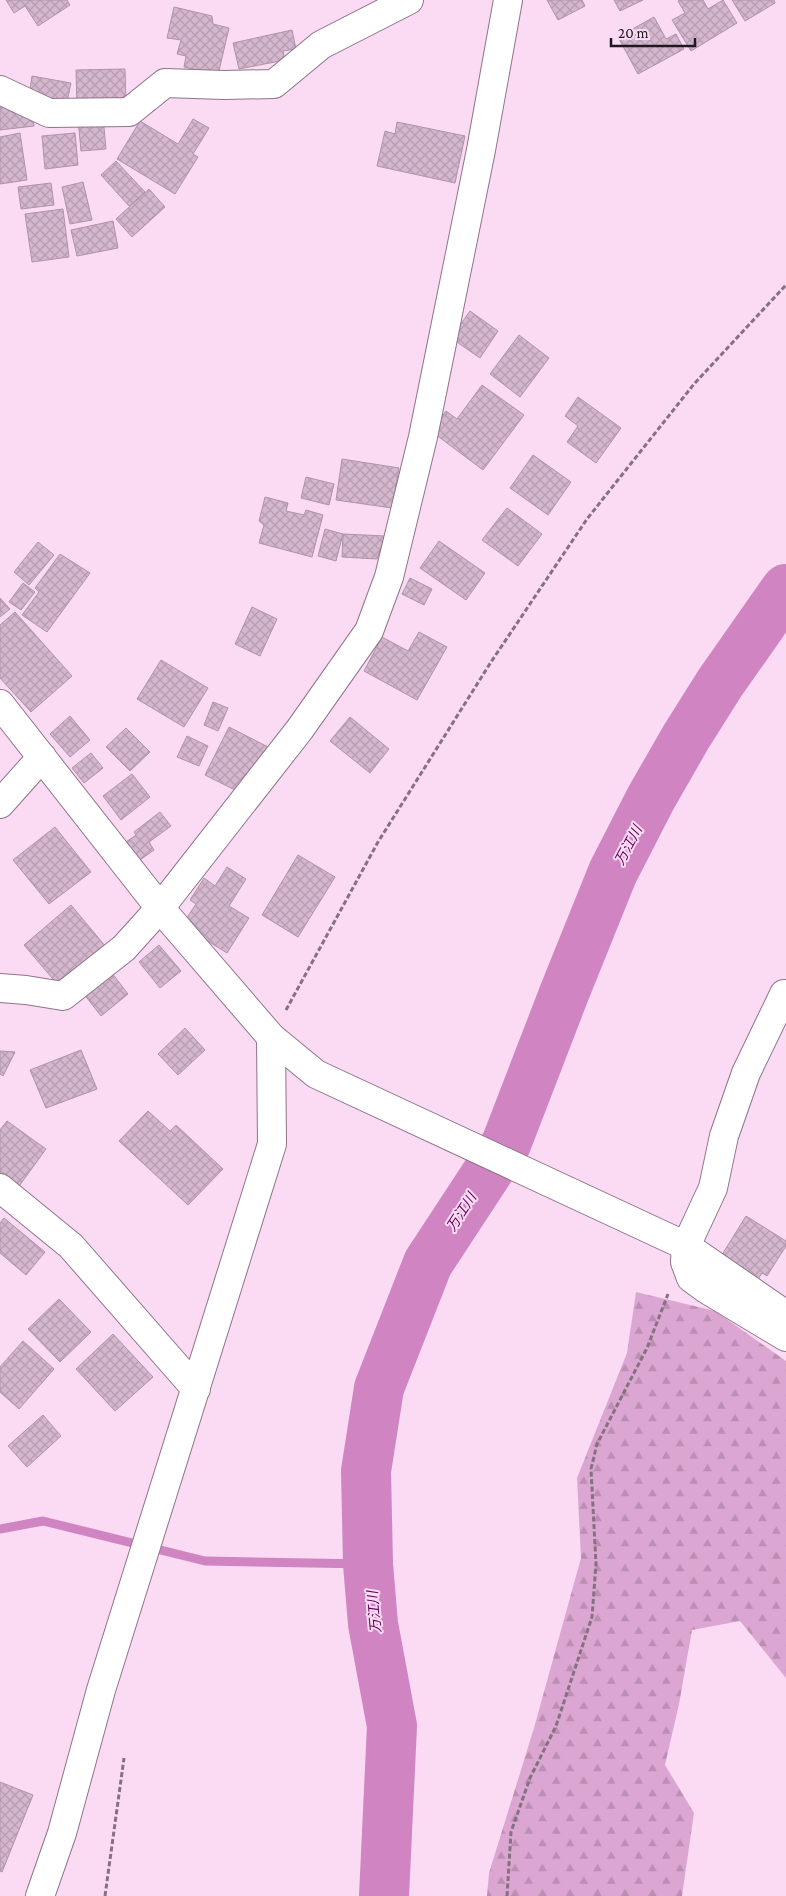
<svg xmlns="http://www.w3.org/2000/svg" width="786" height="1896" font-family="'Crimson Pro','Noto Sans JP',serif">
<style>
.forest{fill:url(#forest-firs)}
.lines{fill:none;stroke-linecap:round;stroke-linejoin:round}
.stream{stroke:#d084c2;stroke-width:9}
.river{stroke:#d084c2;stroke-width:50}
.building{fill:url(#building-cross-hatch);stroke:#af93a9}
.minor-casing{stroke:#8f748a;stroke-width:30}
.tertiary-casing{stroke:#8f748a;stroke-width:30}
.path{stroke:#857181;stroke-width:3;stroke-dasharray:5 2.5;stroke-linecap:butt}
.minor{stroke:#fff;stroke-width:28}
.tertiary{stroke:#fff;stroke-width:28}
.labels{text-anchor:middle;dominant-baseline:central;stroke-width:4;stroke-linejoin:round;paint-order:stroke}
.water-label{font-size:14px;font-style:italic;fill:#620059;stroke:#fadbf3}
</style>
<defs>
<pattern id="forest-firs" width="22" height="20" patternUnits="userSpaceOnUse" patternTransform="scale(1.25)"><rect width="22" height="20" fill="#dba6d1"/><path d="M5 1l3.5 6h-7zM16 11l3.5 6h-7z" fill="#bc8eb3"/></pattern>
<pattern id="building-cross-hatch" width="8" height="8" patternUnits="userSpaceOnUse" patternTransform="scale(1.25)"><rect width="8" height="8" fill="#d4b7ce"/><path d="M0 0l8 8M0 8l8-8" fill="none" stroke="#b69db0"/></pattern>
</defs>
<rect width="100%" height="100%" fill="#fadbf3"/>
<path class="forest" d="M636,1292L715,1311L786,1361V1678L740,1621L692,1630L679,1704L665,1765L694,1813L682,1896H487L489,1873L534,1728L581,1558L577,1478L627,1353Z"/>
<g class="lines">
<path class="stream" d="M0,1529L43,1521L205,1561L368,1564"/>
<path class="river" d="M384,1896L392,1726L373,1624L368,1564L366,1471L379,1388L428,1263L506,1144L565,991L613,872L651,798L686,737L720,683L786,589"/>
</g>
<path class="building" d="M6,0H67L70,5L38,26L25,6L14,13Z
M547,0H582L585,6L558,20Z
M614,0H643L620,11Z
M680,0H703L708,9L723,0L737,23L691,51L672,20L685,13L678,1Z
M732,0H774L775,3L745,21Z
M174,7L212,16L213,24L229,28L218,75L184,67L186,56L177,54L181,40L167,38Z
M654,17L666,39L676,34L684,49L638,74L618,37Z
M292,30L296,49L283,51L285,60L239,69L233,43Z
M125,69L126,103L77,105L76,70Z
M32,76L71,83L67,102L29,96Z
M14,106L32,109L34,126L0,130V107Z
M103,117L106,149L81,151L78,119Z
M193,119L209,128L193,154L198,157L175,194L117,159L140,121L178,144Z
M397,122L465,136L455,183L377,166L385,131L395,134Z
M20,133L27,180L0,184V137Z
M75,133L78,165L45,169L42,136Z
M116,161L145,192L129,206L101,175Z
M83,182L92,220L70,224L62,187Z
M51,183L54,205L21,209L18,187Z
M149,189L165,207L132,237L116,219Z
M63,209L69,257L32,262L25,214Z
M113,221L118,248L77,256L71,230Z
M470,311L498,331L480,358L451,338Z
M519,335L549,358L520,397L490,374Z
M482,385L524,415L483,470L431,431L446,411L457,419Z
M578,397L621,428L596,463L567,442L578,426L565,416Z
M533,455L571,482L548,515L510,488Z
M342,459L399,468L392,508L336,500Z
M306,477L334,484L329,505L301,498Z
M265,497L288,503L286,511L304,515L306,510L323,515L312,557L259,543L264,525L259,521Z
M507,508L542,534L518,566L482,540Z
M325,529L343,534L336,561L318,556Z
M343,534L385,536L377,559L342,557Z
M439,541L485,573L466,600L420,568Z
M38,542L54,555L29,585L14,572Z
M60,554L90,573L47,632L22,615L39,592L35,588Z
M410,578L432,589L424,605L402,594Z
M23,583L35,592L21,610L9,602Z
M0,598L10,609L0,617Z
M252,607L277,619L260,656L235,644Z
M15,612L72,676L31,712L0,678V625Z
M419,632L447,647L417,700L364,671L382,637L408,651Z
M161,660L208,688L184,727L137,699Z
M213,702L228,708L218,731L204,725Z
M70,716L90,740L70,757L50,734Z
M350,717L389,749L370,773L330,741Z
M229,727L272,749L239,792L205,775Z
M126,728L150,752L130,771L106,747Z
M187,736L208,746L199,766L177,757Z
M91,753L103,768L84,783L72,768Z
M132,774L150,797L121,820L103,796Z
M160,812L171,826L149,842L154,850L133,865L114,840L121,835L126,842L136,835L134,832Z
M55,827L91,872L49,904L13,860Z
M298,855L335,877L298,937L262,915Z
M227,867L246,879L229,906L249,918L227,953L182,925L196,904L190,900L204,878L215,886Z
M71,905L111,953L64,992L24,945Z
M159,945L181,971L160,988L139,962Z
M108,968L128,994L101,1016L80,989Z
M185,1028L205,1050L178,1075L158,1054Z
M81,1050L97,1089L46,1108L30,1070Z
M0,1051L15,1052L3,1076L0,1074Z
M148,1111L170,1131L176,1125L223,1169L188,1205L119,1141Z
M7,1121L46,1149L17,1189L0,1177V1130Z
M746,1216L786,1241V1246L767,1276L762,1273L757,1281L720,1258Z
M4,1218L45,1252L26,1275L0,1253V1223Z
M59,1299L91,1332L60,1362L28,1329Z
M113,1334L153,1377L115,1411L76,1369Z
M23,1341L54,1369L19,1409L0,1392V1367Z
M43,1415L61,1436L27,1467L8,1446Z
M0,1782L33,1795L2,1872L0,1871Z"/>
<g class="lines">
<g class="minor-casing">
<path id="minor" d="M0,90L49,113L129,112L165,83L224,85L274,84L321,45L409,0
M0,804L42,757
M0,988L26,990L63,996L124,948L160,908L300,729L369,631L389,577L423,437L481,150L508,0
M0,1188L71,1246L196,1389
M40,1896L62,1833L101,1690L272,1144L271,1037"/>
</g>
<g class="tertiary-casing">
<path id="tertiary" d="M0,704L160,908L271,1037L316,1074L686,1246L786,1315
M784,994L746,1073L724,1136L713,1188L686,1246L685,1262L691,1278L706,1289L786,1337"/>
</g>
<path class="path" d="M286,1010L378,842L491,662L587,519L694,384L786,285
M105,1896L124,1758
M507,1896L511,1832L530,1778L556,1726L592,1617L596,1564L591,1469L597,1444L647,1348L668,1294"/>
<use href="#minor" class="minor"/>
<use href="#tertiary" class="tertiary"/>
</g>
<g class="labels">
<g class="water-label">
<text transform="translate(628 845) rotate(-62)">万江川</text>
<text transform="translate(461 1212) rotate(-57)">万江川</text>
<text transform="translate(374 1612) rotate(-95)">万江川</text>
</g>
</g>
<path d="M611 38v8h84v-8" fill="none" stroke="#20161e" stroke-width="2.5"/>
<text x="618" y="38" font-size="15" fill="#20161e" stroke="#fadbf3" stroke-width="4" paint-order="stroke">20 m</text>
</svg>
